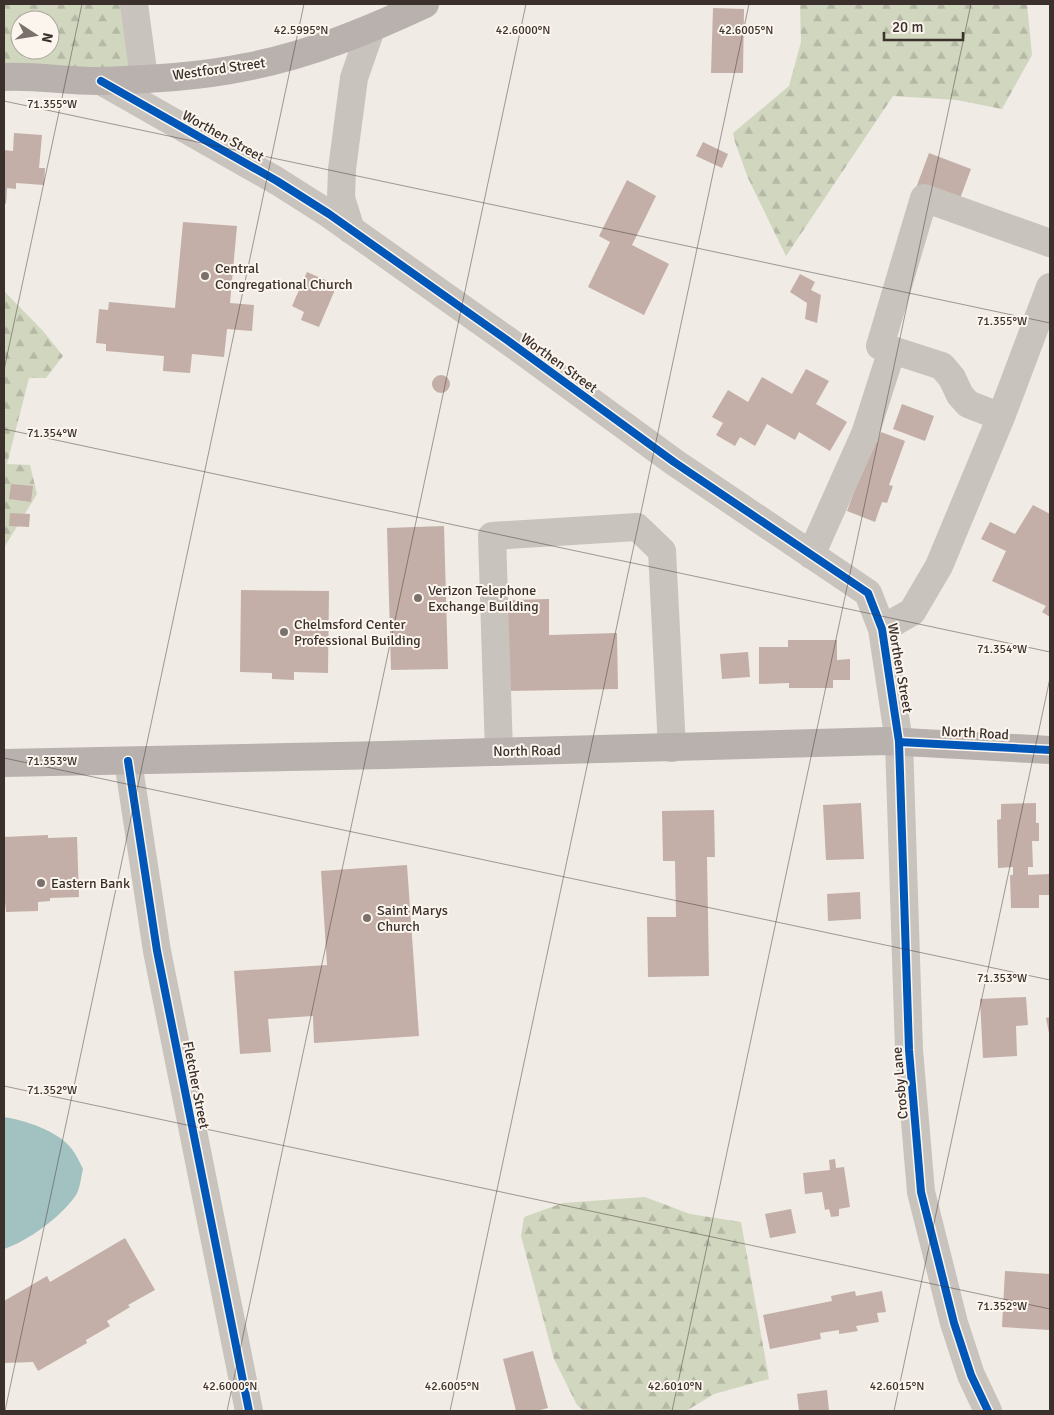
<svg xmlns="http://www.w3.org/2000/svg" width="1054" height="1415" font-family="Signika,sans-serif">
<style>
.forest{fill:url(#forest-firs);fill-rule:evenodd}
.water{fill:#a1c2c1}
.building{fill:#c3afa7}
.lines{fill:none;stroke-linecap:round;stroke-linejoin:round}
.minor{stroke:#c9c3be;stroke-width:28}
.major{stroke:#b8b1ad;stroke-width:28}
.cycleway-casing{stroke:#fbf5ee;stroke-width:11}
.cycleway{stroke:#0057b8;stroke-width:8}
.ticks{fill:none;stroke:#3b302b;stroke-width:1;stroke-opacity:0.45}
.poi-dot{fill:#7a716c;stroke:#fbf5ee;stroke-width:2}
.labels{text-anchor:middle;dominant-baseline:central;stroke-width:4;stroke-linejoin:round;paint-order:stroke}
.street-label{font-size:14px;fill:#3b302b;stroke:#fbf5ee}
.poi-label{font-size:14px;fill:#3b302b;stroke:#fbf5ee;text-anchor:start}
.ticks-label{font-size:12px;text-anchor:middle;fill:#3b302b;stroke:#fbf5ee;stroke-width:4;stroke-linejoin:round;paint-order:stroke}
</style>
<defs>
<pattern id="forest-firs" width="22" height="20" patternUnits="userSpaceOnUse" patternTransform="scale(1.25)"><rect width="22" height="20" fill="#d1d6bf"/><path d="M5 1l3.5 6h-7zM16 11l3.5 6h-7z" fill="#b4b8a4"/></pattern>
</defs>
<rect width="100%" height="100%" fill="#f0ebe5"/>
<path class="forest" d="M4,4H134L144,78L4,77ZM20,20H50V50H20Z
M800,4H1027L1032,55L1002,109L957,100L893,96L786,256L748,178L735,142L733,133L789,86L801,42Z
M4,291L43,331L63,356L46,378H29L7,464L30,465L37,494L5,546L4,561Z
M645,1197L690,1214L741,1222L769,1379L714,1394L686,1411H584L577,1405L554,1359L521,1236L524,1217L563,1203Z"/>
<path class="water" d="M4,1117C24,1120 58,1131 71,1148C76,1154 79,1161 83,1169C81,1177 80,1189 76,1195C61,1217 28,1241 4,1249Z"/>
<path class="building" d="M713,8L744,9L743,73H711Z
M14,133L42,135L39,168H45L44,185L16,183V189L7,188L6,204L4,203V150L13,151Z
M703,142L728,154L722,168L696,156Z
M929,153L971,169L958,204L916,188Z
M627,180L656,196L632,245L669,264L644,315L588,287L610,242L599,236Z
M183,222L237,226L230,303L254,305L252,331L227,329L224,357L192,354L190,373L163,371L164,356L106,351V344L96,343L99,309L108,310L109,302L175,308Z
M307,272L337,285L319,327L301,320L304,312L292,306Z
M800,274L815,282L811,290L821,295L817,323L805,319L807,303L790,292Z
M806,369L829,381L816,404L847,422L830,451L799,432L795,440L767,424L755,446L740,437L735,446L716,435L723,423L712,417L728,390L748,402L762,377L792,394Z
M432 384a9 9 0 1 1 18 0a9 9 0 1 1-18 0Z
M902,404L934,416L925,441L893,429Z
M881,432L905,441L889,485L893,486L887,503L882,502L875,522L847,511L873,441L877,443Z
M11,484L33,486L31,502L9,499Z
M1033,505L1050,514V617L1042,612L1046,606L992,581L1006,551L981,539L990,522L1015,534Z
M10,513L30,514L29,527L9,526Z
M444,526L448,669L391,670L387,528Z
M241,590L329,591L328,673L294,672V680L272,679V673L240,672Z
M549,599V635L617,633L618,689L508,691L506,600Z
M788,640H837V660L850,659V680H833V688H789V683L759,684V647H788Z
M748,652L750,677L722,679L720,654Z
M861,803L864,859L826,860L823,805Z
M1036,803V823H1039V841H1032L1033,867H1028V875L1050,874V895H1039V908H1011L1010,875H1013V867L998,868L997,820L1001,819V804Z
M714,810L715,857H707L709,976L648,977L647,917H676L675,861H663L662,811Z
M48,835V838L77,837L79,897L50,898V901L38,902V911L6,912L5,902H4V837Z
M407,865L419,1036L314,1043L313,1016L268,1019L271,1052L240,1054L234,971L327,965L321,871Z
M860,892L861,919L828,921L827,894Z
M1026,997L1028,1025L1016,1026L1017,1056L983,1058L980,999Z
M1050,1017V1033H1049L1046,1018Z
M835,1159L836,1168L844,1167L850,1207L839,1209V1216L831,1217L829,1209L825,1210L822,1192L805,1194L803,1173L830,1170L829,1160Z
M791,1209L796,1233L770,1238L765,1214Z
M125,1238L155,1290L128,1305L130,1307L107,1321L110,1326L86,1340L87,1343L38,1371L33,1362L4,1363V1301L47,1276L50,1282Z
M1005,1271L1050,1274V1330L1002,1327Z
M855,1291L856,1296L882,1291L886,1312L877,1313L879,1322L856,1326L858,1331L839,1334V1330L820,1333L821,1339L770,1349L763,1315L832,1301L831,1296Z
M533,1351L548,1408L536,1411H516L503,1359Z
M827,1390L829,1411H799L797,1394Z"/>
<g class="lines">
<path class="minor" d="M134,4L144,78
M101,81L277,181L329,214L507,340L674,462L868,593L882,629L899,742L909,1050L921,1192L954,1323L971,1375L988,1411
M351,230L341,198L342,169L354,78L371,29
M1001,417L968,404L960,395L952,378L942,366L880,346L924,198L1050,243
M811,555L865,434L892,350
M882,629L912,612L939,566L1001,417L1050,287
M499,752L492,536L637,527L662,551L672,748
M128,761L157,951L249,1411"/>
<path class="major" d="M4,77C37,75 70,82 102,81C150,79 199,77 246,67C309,55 367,31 425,4
M4,763L385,755L886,741L1050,750"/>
<g class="cycleway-casing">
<path id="cycleway" d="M101,81L277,181L329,214L507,340L674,462L868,593L882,629L899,742L909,1050L921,1192L954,1323L971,1375L988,1411
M899,742L1050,750
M128,761L157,951L249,1411"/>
</g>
<use href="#cycleway" class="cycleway"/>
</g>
<path class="ticks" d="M4,101L1050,323M4,370L82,4M4,429L1050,652M4,758L1050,980M4,1086L1050,1309M5,1411L304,4M227,1411L526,4M450,1411L749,4M672,1411L971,4M894,1411L1050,678"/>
<g class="poi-dot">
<circle cx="205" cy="276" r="5"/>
<circle cx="418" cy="598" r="5"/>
<circle cx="284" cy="632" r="5"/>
<circle cx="41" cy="883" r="5"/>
<circle cx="367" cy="918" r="5"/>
</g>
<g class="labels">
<g class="street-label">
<text transform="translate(219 69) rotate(-8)">Westford Street</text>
<text transform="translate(223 136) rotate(29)">Worthen Street</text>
<text transform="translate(559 363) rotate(36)">Worthen Street</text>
<text transform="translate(900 668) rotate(80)">Worthen Street</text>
<text transform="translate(975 733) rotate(3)">North Road</text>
<text transform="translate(527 751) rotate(-1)">North Road</text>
<text transform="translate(900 1083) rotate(-95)">Crosby Lane</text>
<text transform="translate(196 1085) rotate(79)">Fletcher Street</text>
</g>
<g class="poi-label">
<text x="215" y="268">Central<tspan x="215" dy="16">Congregational Church</tspan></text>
<text x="428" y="590">Verizon Telephone<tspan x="428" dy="16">Exchange Building</tspan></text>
<text x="294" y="624">Chelmsford Center<tspan x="294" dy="16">Professional Building</tspan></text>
<text x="51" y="883">Eastern Bank</text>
<text x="377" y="910">Saint Marys<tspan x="377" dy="16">Church</tspan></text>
</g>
</g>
<g class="ticks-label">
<text x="301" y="34">42.5995°N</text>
<text x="523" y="34">42.6000°N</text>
<text x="746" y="34">42.6005°N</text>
<text x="52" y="108">71.355°W</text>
<text x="1002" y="325">71.355°W</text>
<text x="52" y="437">71.354°W</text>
<text x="1002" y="653">71.354°W</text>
<text x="52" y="765">71.353°W</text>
<text x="1002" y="982">71.353°W</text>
<text x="52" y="1094">71.352°W</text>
<text x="1002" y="1310">71.352°W</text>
<text x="230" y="1390">42.6000°N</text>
<text x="452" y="1390">42.6005°N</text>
<text x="675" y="1390">42.6010°N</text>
<text x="897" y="1390">42.6015°N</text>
</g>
<rect width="1054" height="1415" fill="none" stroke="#3b302b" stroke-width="10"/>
<g transform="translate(35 35) rotate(102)"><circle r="24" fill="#fbf5ee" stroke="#aea6a0"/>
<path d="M0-4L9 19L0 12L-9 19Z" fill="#7a716c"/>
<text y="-8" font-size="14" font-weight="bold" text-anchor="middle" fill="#3b302b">N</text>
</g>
<path d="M884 32v8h79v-8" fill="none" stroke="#3b302b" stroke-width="2.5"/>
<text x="892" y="32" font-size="15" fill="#3b302b" stroke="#fbf5ee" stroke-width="4" paint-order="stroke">20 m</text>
</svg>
